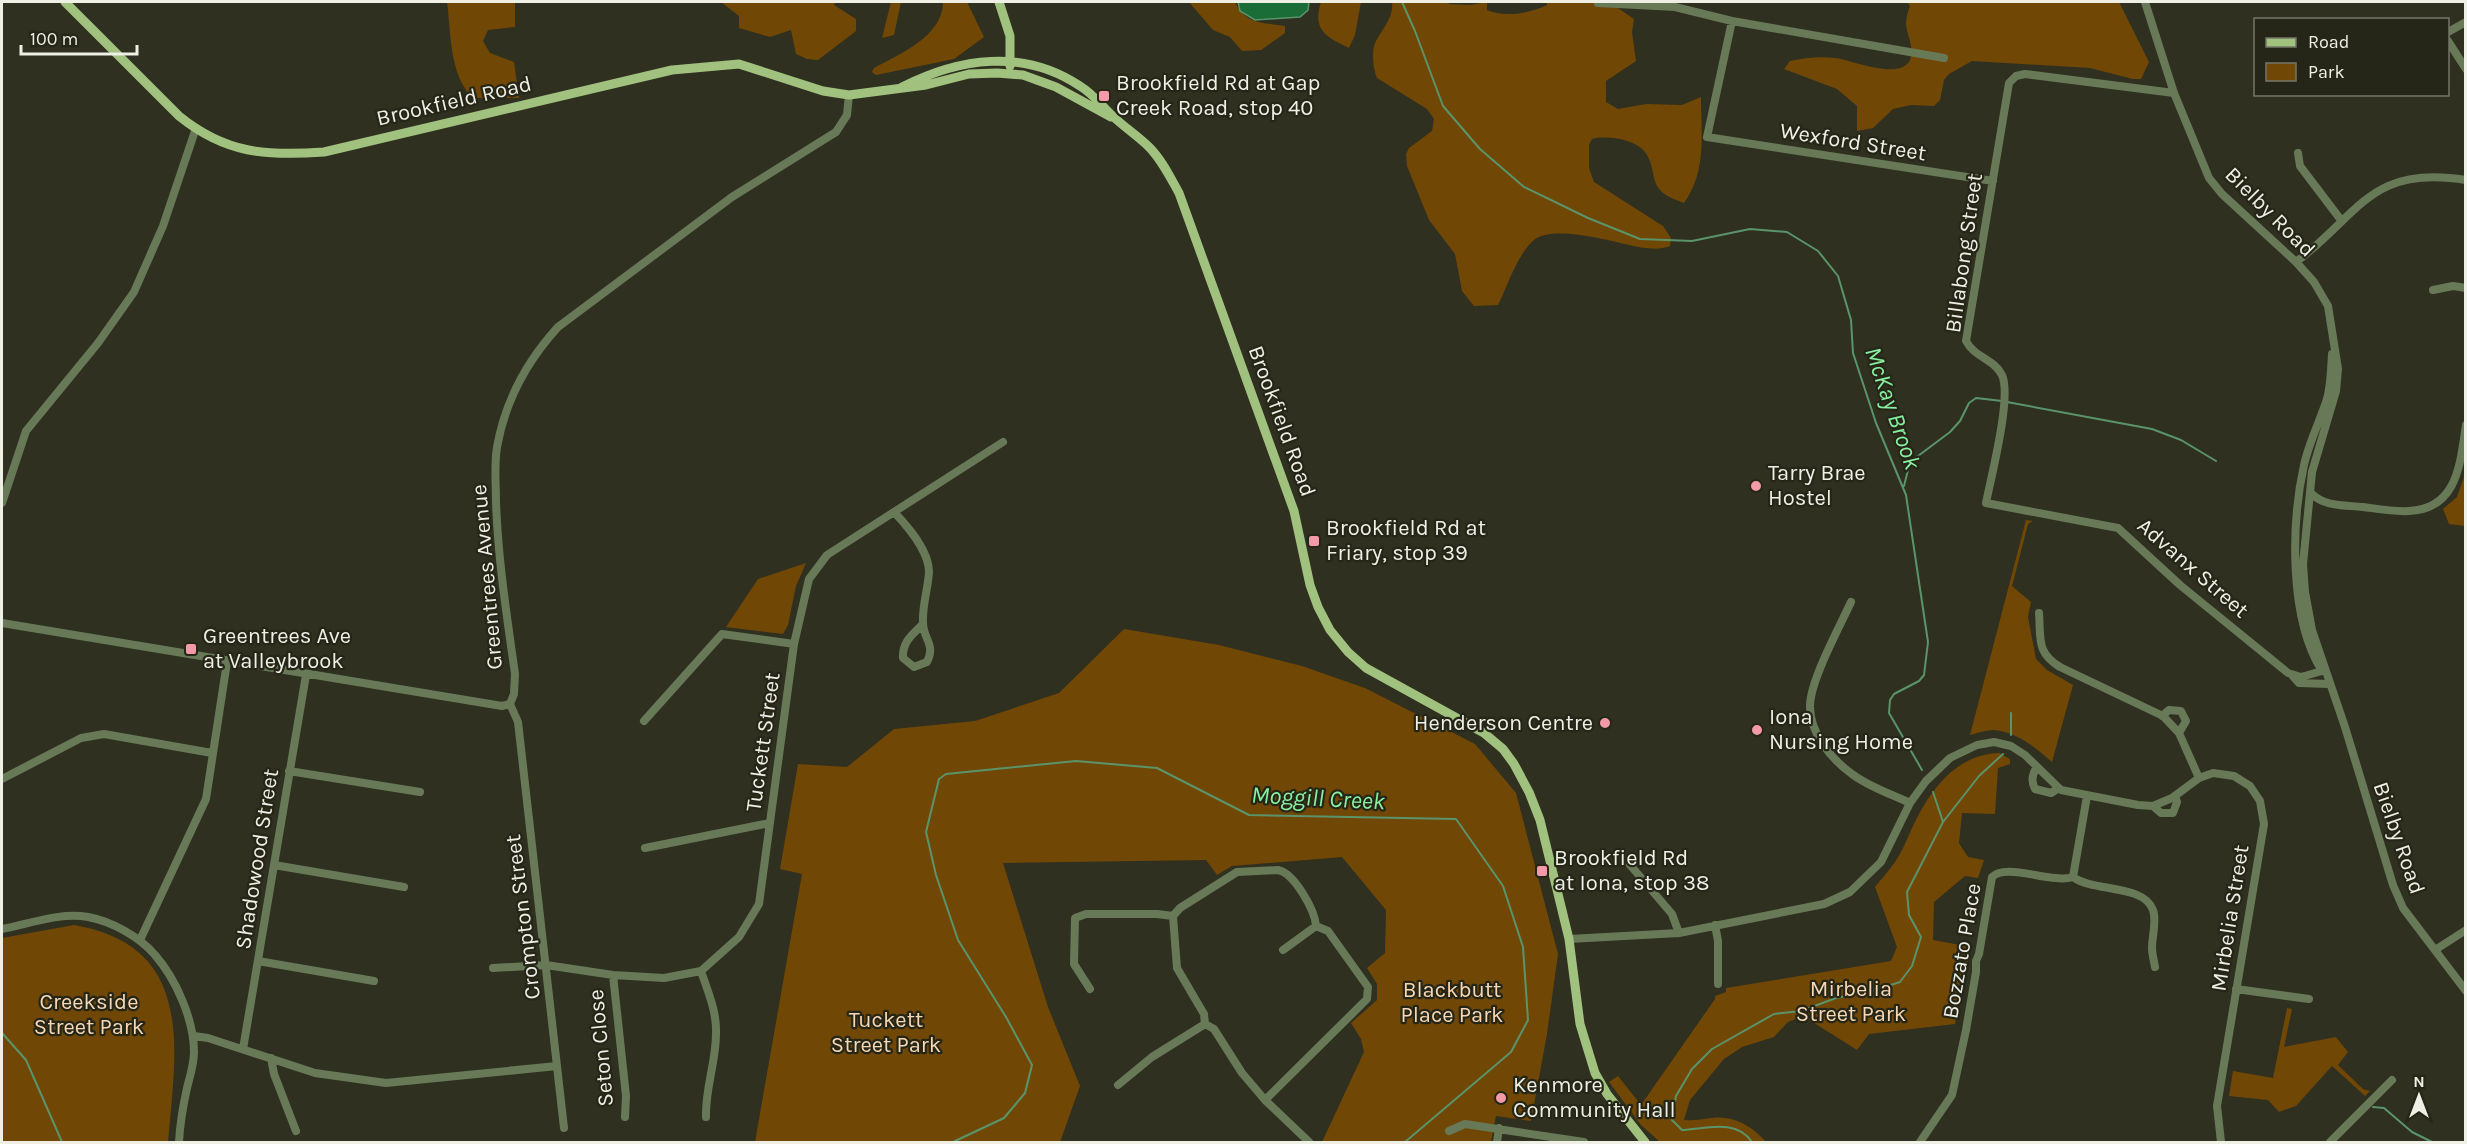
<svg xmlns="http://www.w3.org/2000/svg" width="2467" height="1144" font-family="Karla,sans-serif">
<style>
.green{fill:#714705}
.water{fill:#1a6d36;stroke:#5a946a;stroke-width:1.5}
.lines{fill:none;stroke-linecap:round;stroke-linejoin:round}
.stream{stroke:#5a946a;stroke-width:2}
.minor{stroke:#687958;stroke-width:8}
.major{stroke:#a1c27f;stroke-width:9}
.poi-dot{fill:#f39aa8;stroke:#252617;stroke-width:2}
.labels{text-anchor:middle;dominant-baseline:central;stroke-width:4.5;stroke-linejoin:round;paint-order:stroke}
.poi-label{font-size:22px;fill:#eeefe5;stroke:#252617;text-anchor:start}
.street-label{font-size:22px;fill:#eeefe5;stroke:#252617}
.park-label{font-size:22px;fill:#f7d7b4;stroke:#252617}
.water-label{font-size:24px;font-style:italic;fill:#88efa0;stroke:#252617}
</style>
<rect width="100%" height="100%" fill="#2f3020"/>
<path class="green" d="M447,2H515V27L488,30L483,41L490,53L514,62L519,98H473C449,76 451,32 447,2Z
M721,2H835L834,5L856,19V31L818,60L807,59L796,54L791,30L770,37L739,28V16Z
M891,2H901L894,35L882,38Z
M943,2H967L984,37L954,59L876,75L872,72L874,68C900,54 943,36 943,2Z
M1189,2H1235C1246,25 1262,22 1285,26V33L1261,50L1242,51L1230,37L1213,30Z
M1321,2H1361L1355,35L1349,48C1326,37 1312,30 1321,2Z
M1392,2H1448L1449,4L1470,5L1487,2V10C1503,18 1532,13 1547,5V2H1609L1634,19L1632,32L1636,61L1606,81V102L1618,109L1646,104L1682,105L1701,97C1701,134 1707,171 1684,203C1674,199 1663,196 1657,186C1652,176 1653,164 1647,155C1638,139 1607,135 1592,139L1589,145V168L1594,182L1663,226L1671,238L1670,246C1658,251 1641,248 1629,245C1607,240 1552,225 1534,240C1517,255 1508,285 1498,305L1474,306L1462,291L1455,254L1429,220L1407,166L1406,154L1409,148L1432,131L1434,119L1427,109L1377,78C1373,69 1371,49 1376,41C1383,28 1394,17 1392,2Z
M1907,2H2119L2149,62L2141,79H2133L2090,68L1972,61L1949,74L1944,80L1940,100L1934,106L1911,105L1893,109L1873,128L1857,131V106L1837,89L1784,69L1790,61C1805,58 1819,56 1835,58C1852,60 1900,81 1910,60C1915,48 1907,36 1906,24C1906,18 1908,11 1910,6Z
M2465,474V526L2449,524L2443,509L2457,497Z
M2026,520L2033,521L2028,524L2012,586L2031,602L2028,617L2036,659L2047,670L2073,685L2052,762C2036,748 2017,732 1994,730C1987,730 1977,733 1970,735Z
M806,563L796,586L788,625L783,634L726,627L758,579Z
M1124,629L1219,645L1302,666L1365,688L1475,744L1516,793L1558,954L1547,1034L1531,1121L1496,1116L1491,1142H1322L1364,1052L1361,1039L1351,1023L1377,1000V984L1367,968L1385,953L1386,910L1342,857L1232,866L1217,875L1206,860L1003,863L1048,1007L1080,1086L1060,1142H755L802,874L780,869L798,764L847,767L894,729L975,721L1059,693Z
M1999,753L2010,759V764L1998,768L1995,814L1962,813L1959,843L1968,857L1984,860L1978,878L1965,876L1934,902L1933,940L1971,947L1955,1024L1869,1034L1857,1050L1803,1016L1788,1022L1774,1037L1742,1047L1724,1059L1690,1100L1684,1120C1694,1121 1702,1119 1712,1118C1734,1115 1753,1127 1766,1142H1660L1641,1125L1609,1082L1618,1076L1641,1105L1715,999V996L1726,992V988L1891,961L1897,947L1875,887C1881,879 1889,871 1895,862C1904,849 1909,833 1916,820C1933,786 1959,754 1999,753Z
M74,925C196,946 176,1049 168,1142H2V938Z
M2287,1008L2292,1009L2284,1047L2336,1037L2348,1052L2338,1065L2363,1089L2370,1091L2365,1096L2332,1066L2296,1106L2279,1112L2268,1100L2229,1096L2233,1071L2273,1078Z"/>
<path class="water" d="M1238,2H1309L1308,10L1300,17L1255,20L1240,11Z"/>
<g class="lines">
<path class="stream" d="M1402,2L1415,31L1443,106L1480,149L1524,187L1588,218L1640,239L1692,241L1750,229L1787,232L1818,251L1838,276L1851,320L1853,353L1876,423L1906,495L1928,642L1924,675L1919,681L1894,694L1890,700L1889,713L1922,770
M2007,402L2152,429L2181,440L2216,461
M1904,486L1908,470L1914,459L1950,432L1960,421L1969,403L1976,398L2002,401
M2011,735V713
M1933,792L1943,822
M2,1033L26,1060L62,1142
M2373,1107L2384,1108L2412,1132L2432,1142
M953,1142L1004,1118L1025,1093L1032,1065L1006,1017L958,940L936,875L926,832L939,779L946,774L1076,761L1157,768L1249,815L1456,819L1503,886L1523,947L1528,1020L1511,1052L1405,1142
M1752,1142C1736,1118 1705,1129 1682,1130L1672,1120L1676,1096L1692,1069L1712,1049L1774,1014L1801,1011L1836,998L1872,991L1900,982L1912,966L1921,937L1909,915L1907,892L1943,822L1979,776L2003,754"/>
<path class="minor" d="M2145,2L2174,93L2209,178L2222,194L2296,262L2314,282L2328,306L2338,369L2336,391L2312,472L2303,564L2305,592L2312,630L2345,727L2393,885L2403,908L2466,991
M1598,3L1675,7L1732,21L1944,58
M1732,21L1707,137L1993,181
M2448,32L2466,22
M2448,41L2466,69
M2174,93L2025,74L2016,76L2009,83L1966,341C1975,358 1994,359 2002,375C2012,397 1991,477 1986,503L2118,528L2180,585L2288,673L2301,677L2322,671
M2298,153L2300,166L2341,220
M2296,262C2361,213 2370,165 2466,180
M2433,290L2453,286L2466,288
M2311,493C2324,507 2344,505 2363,507C2378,509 2394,512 2409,511C2458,509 2460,463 2466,425
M2,503L26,431L98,343L134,292L163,226L196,128
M895,513C909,528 929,551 929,572C928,589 922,606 923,623C923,639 936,644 927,662L914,667L903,658C902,642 912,635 922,625
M1851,602C1839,628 1811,679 1810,705C1809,732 1831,759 1852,774C1869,787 1891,794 1910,803
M2039,613C2041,639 2036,652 2060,667L2163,716L2179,733L2199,778
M2,623L502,706L510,704
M2322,671C2289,619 2291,524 2304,465C2309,442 2320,421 2327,399C2331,385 2331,369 2332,354
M2292,675L2299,683L2329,684
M510,704L514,694L515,674C507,617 498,560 496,502C496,484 494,465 497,447C505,402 527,361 558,327L732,197L836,132L847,115L849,95
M510,704L518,722L564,1128
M2162,716L2169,710L2181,711L2186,721L2179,733
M644,721L722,634L794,644
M2036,768C2032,776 2031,781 2035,789L2051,793L2059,788
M289,771L420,792
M2,779L81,738L104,734L212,753
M2153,806L2161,813H2173L2177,802L2175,796
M645,848L770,823
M1625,859L1672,914L1679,933
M274,865L404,887
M1278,870C1294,873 1315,910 1316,926L1328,931L1368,987L1367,999L1265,1100L1242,1073L1214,1029L1205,1024L1204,1014L1177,968L1173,916L1180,908L1237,872Z
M2073,877L2087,796
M1715,925L1718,941V984
M2,929C29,924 60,912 88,917C111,921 140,937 155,955C176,979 194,1020 194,1052C194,1064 190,1076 187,1088C183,1106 180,1124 179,1142
M1569,939L1679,933L1824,904L1850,892L1881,862L1910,803L1926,781L1950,758L1977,745L1994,742L2011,746L2025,755L2061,790L2138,805L2153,806L2172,798L2199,778L2213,773L2234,776L2250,786L2260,801L2264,824L2217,1106L2221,1142
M140,940L206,799L227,662
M1283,950L1316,926
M2435,950L2466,930
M258,961L374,981
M493,968L546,965L613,975L664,978L701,971L739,937L759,904L794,644L809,579L827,555L1003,442
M701,971C708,992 717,1012 716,1034C716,1062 705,1089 706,1117
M613,975L626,1096L625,1117
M1090,989L1074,964L1075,918L1086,914H1157L1173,916
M2236,989L2309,999
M194,1036L208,1038L315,1073L386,1083L557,1066
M243,1049L306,675
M271,1058L274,1074L296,1131
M1118,1085L1152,1057L1205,1024
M1265,1100L1309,1142
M1449,1131L1465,1124L1584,1142
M1497,1142L1499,1128
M1920,1142L1952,1095L1966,1030L1976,972V961L1979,954L1992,877C2006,862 2051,884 2073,877C2093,892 2144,884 2153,910C2157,921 2152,936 2152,948C2152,954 2154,961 2155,967
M2330,1142L2392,1080"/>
<path class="major" d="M65,2L179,116C226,154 266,156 324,152L672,70L739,64L823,91L849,95L926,85L969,74L997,73L1023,75L1056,87L1111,117
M999,2L1010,36V66
M902,87C959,58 1023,48 1080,86C1095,95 1104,109 1117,120C1127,129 1139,137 1149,147C1162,160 1170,177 1179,193L1294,511L1310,585L1318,607L1330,630L1348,652L1366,668L1484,733L1503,749L1514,764L1529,792L1540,820L1569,939L1580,1024L1595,1073L1607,1094L1645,1142"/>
</g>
<g class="poi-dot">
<rect x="1098" y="90" width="12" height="12" rx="3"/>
<circle cx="1756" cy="486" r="6"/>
<rect x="1308" y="535" width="12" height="12" rx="3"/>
<rect x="185" y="643" width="12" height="12" rx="3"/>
<circle cx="1605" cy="723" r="6"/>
<circle cx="1757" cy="730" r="6"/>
<rect x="1536" y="865" width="12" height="12" rx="3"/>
<circle cx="1501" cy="1098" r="6"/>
</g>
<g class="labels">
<g class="poi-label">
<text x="1116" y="83">Brookfield Rd at Gap<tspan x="1116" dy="25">Creek Road, stop 40</tspan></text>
<text x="1768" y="473">Tarry Brae<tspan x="1768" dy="25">Hostel</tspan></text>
<text x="1326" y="528">Brookfield Rd at<tspan x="1326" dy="25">Friary, stop 39</tspan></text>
<text x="203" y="636">Greentrees Ave<tspan x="203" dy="25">at Valleybrook</tspan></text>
<text x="1769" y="717">Iona<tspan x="1769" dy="25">Nursing Home</tspan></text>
<text x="1593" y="723" text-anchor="end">Henderson Centre</text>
<text x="1554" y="858">Brookfield Rd<tspan x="1554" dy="25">at Iona, stop 38</tspan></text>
<text x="1513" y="1085">Kenmore<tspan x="1513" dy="25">Community Hall</tspan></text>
</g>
<g class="street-label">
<text transform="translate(454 101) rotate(-13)">Brookfield Road</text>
<text transform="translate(1853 142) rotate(9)">Wexford Street</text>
<text transform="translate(2270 212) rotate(45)">Bielby Road</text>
<text transform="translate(1964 253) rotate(-82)">Billabong Street</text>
<text transform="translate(1282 421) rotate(70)">Brookfield Road</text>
<text transform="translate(2193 568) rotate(41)">Advanx Street</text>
<text transform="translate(487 577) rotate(-95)">Greentrees Avenue</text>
<text transform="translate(763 742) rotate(-82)">Tuckett Street</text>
<text transform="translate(2399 838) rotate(71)">Bielby Road</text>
<text transform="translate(257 859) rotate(-81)">Shadowood Street</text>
<text transform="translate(523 917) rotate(-97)">Crompton Street</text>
<text transform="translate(2230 918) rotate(-81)">Mirbelia Street</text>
<text transform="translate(1962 951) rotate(-80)">Bozzato Place</text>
<text transform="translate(601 1048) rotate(-95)">Seton Close</text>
</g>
<g class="park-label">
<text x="1851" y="989">Mirbelia<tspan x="1851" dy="25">Street Park</tspan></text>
<text x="1452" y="990">Blackbutt<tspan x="1452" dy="25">Place Park</tspan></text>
<text x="89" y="1002">Creekside<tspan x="89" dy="25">Street Park</tspan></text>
<text x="886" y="1020">Tuckett<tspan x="886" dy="25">Street Park</tspan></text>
</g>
<g class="water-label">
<text transform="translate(1893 408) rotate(71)">McKay Brook</text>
<text transform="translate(1318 798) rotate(3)">Moggill Creek</text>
</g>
</g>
<rect width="2467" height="1144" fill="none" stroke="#eeefe5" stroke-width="6"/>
<rect x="2254" y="18" width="195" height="78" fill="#252617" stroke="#757669" stroke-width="1.5"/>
<rect x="2266" y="38" width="30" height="9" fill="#a1c27f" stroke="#757669" stroke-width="1.5"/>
<text x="2308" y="48" font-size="18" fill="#eeefe5">Road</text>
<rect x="2266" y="63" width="30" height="18" fill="#714705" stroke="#757669" stroke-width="1.5"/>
<text x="2308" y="78" font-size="18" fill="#eeefe5">Park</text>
<g transform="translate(2419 1096)" stroke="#252617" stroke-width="4.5" paint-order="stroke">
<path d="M0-4.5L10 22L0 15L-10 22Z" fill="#eeefe5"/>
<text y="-9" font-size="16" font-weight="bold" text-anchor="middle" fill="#eeefe5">N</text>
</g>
<path d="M21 45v9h116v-9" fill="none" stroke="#eeefe5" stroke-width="3"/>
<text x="30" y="45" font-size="18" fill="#eeefe5" stroke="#252617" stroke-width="4.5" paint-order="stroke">100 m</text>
</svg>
